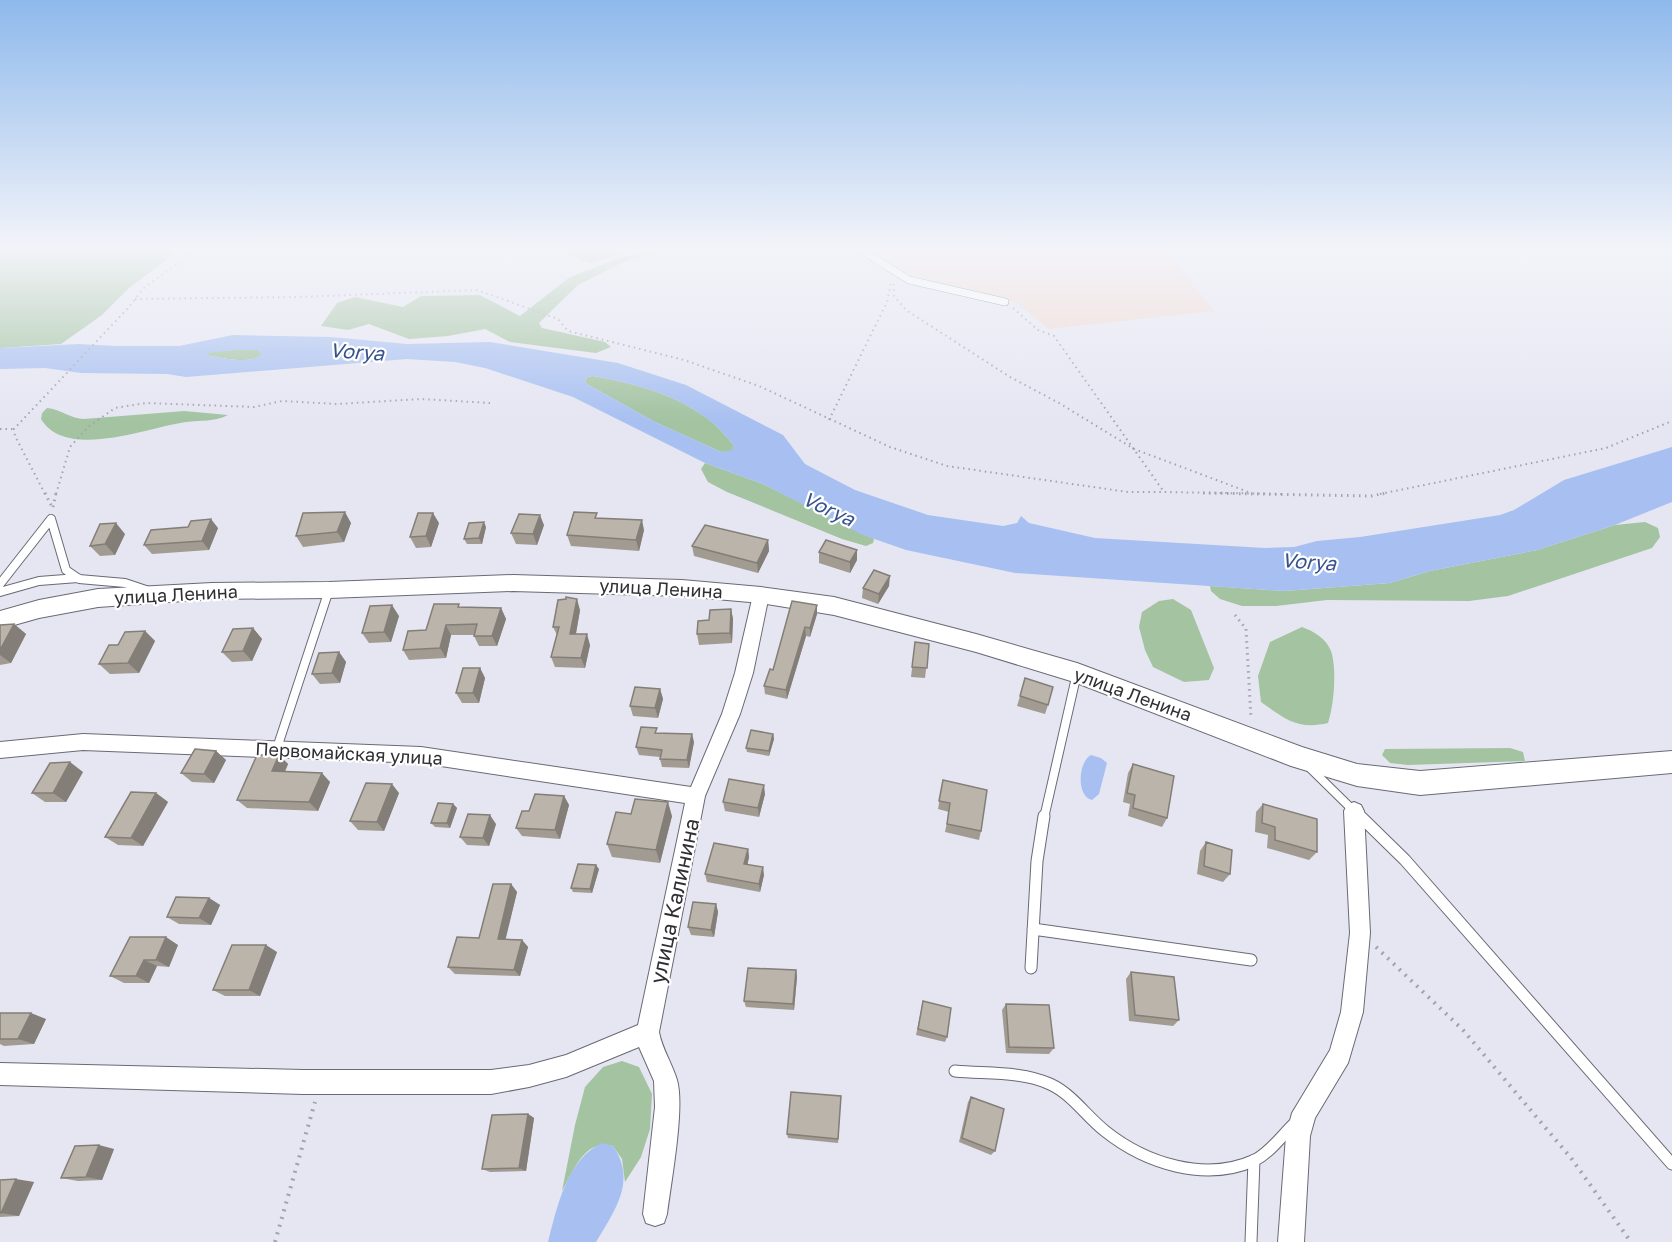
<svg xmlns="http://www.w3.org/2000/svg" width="1672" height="1242" font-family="'Golos Text',sans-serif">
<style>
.industrial{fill:#f0d7cf}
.green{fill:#a3c3a1}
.water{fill:#a8c0f1;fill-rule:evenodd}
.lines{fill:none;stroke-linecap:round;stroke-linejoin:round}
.lane-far2-casing{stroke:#696a74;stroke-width:8}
.lane-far1-casing{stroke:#696a74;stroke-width:10}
.lane-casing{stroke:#696a74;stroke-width:13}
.street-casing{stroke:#696a74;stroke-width:2}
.secondary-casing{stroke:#696a74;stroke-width:2}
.path-far2{stroke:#a2a3ac;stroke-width:2;stroke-dasharray:1.5 4;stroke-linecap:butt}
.path-far1{stroke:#a2a3ac;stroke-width:3;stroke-dasharray:1.5 4.5;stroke-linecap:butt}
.path{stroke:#a2a3ac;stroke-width:4;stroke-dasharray:2 6;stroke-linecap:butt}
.lane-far2{stroke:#fff;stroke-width:7}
.lane-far1{stroke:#fff;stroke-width:8}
.lane{stroke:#fff;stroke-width:11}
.street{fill:#fff;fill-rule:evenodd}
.secondary{fill:#fff;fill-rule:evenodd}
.wall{fill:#a19b92}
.shaded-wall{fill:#837e77}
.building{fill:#bbb4aa;stroke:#837e77;stroke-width:1.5}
.labels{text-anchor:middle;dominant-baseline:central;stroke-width:4.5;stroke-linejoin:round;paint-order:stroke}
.street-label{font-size:18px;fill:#2f2f34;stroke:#fff}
.water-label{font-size:20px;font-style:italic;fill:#37538f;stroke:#fff}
.near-street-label{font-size:21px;fill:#2f2f34;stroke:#fff}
</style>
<rect width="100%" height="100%" fill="#e5e6f2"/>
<path class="industrial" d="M862,247H1163L1214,311L1049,329L1017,303L902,272Z"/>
<path class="green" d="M0,247H175L169,258L129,288L102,315L61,344L0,348Z
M549,247H645L590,263Z
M653,251L654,255L626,261L578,285L539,323L542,328L605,342L611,347L596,353L510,342L485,329L448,336L409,339L369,324L348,330L321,326L337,303L355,297L403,307L421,296L480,295L520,316L570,277L625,256Z
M235,350H258L263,354C250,365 224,358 209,356L206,352Z
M593,376C645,385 702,401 734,446L733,451L721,452L655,422L585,383L587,377Z
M47,408C61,409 71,419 84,419L184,411L228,415C215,422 200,420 186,422C149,427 66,461 41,419L42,413Z
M705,463L763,484L874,539L873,543L866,546L842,539L727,492L708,482L701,469Z
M1645,522L1658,528L1660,537L1652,548L1508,596L1469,601L1327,600L1276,606H1242L1220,599L1211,591L1210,586L1285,591L1390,583L1430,571L1537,550L1615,525Z
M1173,599L1191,610L1214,668L1209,680L1184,682L1153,667L1145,650L1139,627L1142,612L1159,601Z
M1302,627C1313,631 1326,638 1331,651C1337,668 1334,706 1328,723C1298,730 1285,719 1261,702L1258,676L1270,642Z
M1510,748L1523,752L1525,761L1408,765L1390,763L1382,755L1385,749Z
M622,1061L639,1067L652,1094L650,1129L641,1157L625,1182L622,1159L613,1146C585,1138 574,1170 562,1191L575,1125L585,1087L603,1067Z"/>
<path class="water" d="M233,335L331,337L407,344L490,342L618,363L686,385L783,435L805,464L855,490L928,515L1003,526L1017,523L1021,516L1029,523L1095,538L1265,548L1294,547L1317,541L1360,537L1500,515L1514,510L1564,480L1672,447V502L1615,525L1537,550L1430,571L1390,583L1285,591L1015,573L906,550L863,535L763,484L705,463L573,397L485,368L455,362L407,359L186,377L167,374L81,373L45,368L0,369V348L79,344L116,346H179ZM235,350H257L262,354C250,365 224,358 209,356L207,353ZM593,376C645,385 702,401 734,446L733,450L721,452L655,422L585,383L587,377Z
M1091,755L1101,758L1107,763L1099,794L1092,800C1076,796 1078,762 1091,755Z
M602,1143L613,1146C637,1181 615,1210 596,1242H548C557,1207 567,1159 602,1143Z"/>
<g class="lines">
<g class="lane-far2-casing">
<path id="lane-far2" d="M856,247L909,280L1005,302"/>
</g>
<g class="lane-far1-casing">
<path id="lane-far1" d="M51,519L66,570L79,579L125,583L146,590
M0,584L51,519
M0,592L39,581L78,578
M277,748L329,590
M1309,767L1361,818
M1044,818L1077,673"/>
</g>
<g class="lane-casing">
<path id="lane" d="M1360,816L1405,860L1672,1164
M1033,929L1251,960
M1031,968L1037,861L1044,816
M955,1071C986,1074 1021,1071 1050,1084C1072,1094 1086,1116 1105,1131C1145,1163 1205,1183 1255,1160C1271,1152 1282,1135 1295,1123
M1251,1242L1254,1160"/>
</g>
<g class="street-casing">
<path id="street" d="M761,589L767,591L769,595L753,673L740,714L705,796L659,1032C662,1049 672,1063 677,1080C685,1107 671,1182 667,1214L664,1223L655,1226L646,1223L643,1214L655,1107L654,1081L639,1047L566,1077L529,1087L491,1094H303L0,1085V1063L303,1070H491L529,1065L566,1055L638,1025L685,803L421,763L83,750L0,758V742L83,734L421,747L691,787L722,714L735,673L753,595L755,591Z
M1354,802L1361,805L1364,811L1370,933L1363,1012L1348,1063L1315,1118L1310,1136L1304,1242H1278L1286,1136L1292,1113L1330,1050L1341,1012L1350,933L1344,811L1347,805Z"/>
</g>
<g class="secondary-casing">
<path id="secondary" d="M513,575L682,580L761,587L834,597L976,634L1077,663L1302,747L1357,764L1420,771L1672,751V773L1420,795L1357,786L1291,766L1074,682L976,652L834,615L761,603L682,596L513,591L329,598L212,599L98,607L39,618L0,629V611L39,600L98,589L212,583L329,582Z"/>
</g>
<path class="path-far2" d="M894,284V296L906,310L1010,377L1059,403L1134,449L1251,493
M135,299L298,297L477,290L558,319L568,331L684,360L759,386L890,447L947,466L1128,492H1164
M1013,308L1038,330L1054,336L1164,492L1281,494
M829,420L887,302L891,283
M0,429H13
M45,494L15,436L14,429L129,307L144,288L200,247
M56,494L70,447L88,427L115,408L146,403L254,407L282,401L337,404L421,399L490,403
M1380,494L1606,448L1672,421"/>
<path class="path-far1" d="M45,493L52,507
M1203,493L1371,496L1387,493
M53,507L56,493
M1235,615L1246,629L1251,719"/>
<path class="path" d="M1376,947L1463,1030L1571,1158L1631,1242
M275,1242L315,1102"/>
<use href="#lane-far2" class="lane-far2"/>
<use href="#lane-far1" class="lane-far1"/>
<use href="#lane" class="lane"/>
<use href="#street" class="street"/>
<use href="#secondary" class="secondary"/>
</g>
<path class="wall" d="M598,518L644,530L639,551L571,546L567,535Z
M351,523L344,542L303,547L296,536Z
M439,523L431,547L416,548L410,537Z
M544,525L537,545L516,544L511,533Z
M486,527L482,544H467L464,539Z
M218,528L209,550L152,554L144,545Z
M125,534L115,555L100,556L90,546Z
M768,540L769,551L758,573L694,556L692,546Z
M819,552L857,560L850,573L819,563Z
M889,586L878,604L862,598L863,588Z
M792,601L817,614L810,637L806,636L787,699L765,694L764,686L773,670Z
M461,607L501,608L506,619L497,646H479L474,636V635H451L446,658L409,660L403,650L426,630Z
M731,609L733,619L732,643L699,645L697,634L709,620Z
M580,610L576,634L590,645L585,668L555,667L551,657L557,635L553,627Z
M399,616L391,642L369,643L362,633Z
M14,624L26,634L11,663L0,665V625Z
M253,628L262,639L252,661L232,662L222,652Z
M145,631L155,641L139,673L110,674L99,664L118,645Z
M915,642L929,644L925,678L911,677Z
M339,652L346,662L340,683L320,684L312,674Z
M480,668L485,678L479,703H462L456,693Z
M660,689L663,699L658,718L633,716L630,706Z
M1020,696L1048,705L1045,714L1017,706Z
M658,733L694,742L689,768L662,767L660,759V757L639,755L636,747Z
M773,734L774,739L769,756L747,752L746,748Z
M216,751L226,760L214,783L192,782L181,773Z
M279,755L288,764L285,772L330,782L318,811L247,808L237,800Z
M1133,764L1167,818L1162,827L1128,816L1130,804L1123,802L1128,773Z
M83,772L66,802H45L32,793Z
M943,780L981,831L979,840L945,832L949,812L938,809Z
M156,793L168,802L143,846L118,845L105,837Z
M399,793L384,831L358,830L350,821Z
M765,794L759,817L725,811L723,802Z
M564,796L569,805L560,839L522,836L516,828L529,811Z
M453,804L457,808L450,828L435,827L431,823Z
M1263,804L1317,852L1309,860L1267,848L1268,835L1255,832L1256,812Z
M631,814L672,816L660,863L612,857L607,844Z
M496,824L489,846L467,845L460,837Z
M1206,842L1230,874L1223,882L1197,874L1200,851Z
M748,849L749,857L747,865L764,875L760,892L707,882L705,874Z
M599,869L592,893L573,892L571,888Z
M511,884L517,892L505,939L522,940L528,947L520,976L455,974L448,967L479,938Z
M209,898L220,905L211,925L179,924L167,917Z
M716,904L718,912L714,937L691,935L688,927Z
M130,937L178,945L169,967L157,966L149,983H124L110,976Z
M277,952L260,996H225L213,990Z
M796,970L797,977L794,1010L746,1007L744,1001Z
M1131,972L1179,1020L1173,1026L1129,1021L1126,979Z
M923,1001L947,1037L945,1042L916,1035Z
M1006,1004L1054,1048L1049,1054L1006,1053L1002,1010Z
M0,1014L46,1019L34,1044L4,1046L0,1044Z
M841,1096L838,1143L788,1138L787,1134Z
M971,1097L995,1151L991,1155L959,1142L968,1102Z
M528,1114L534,1118L526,1171L490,1172L482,1169Z
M114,1149L102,1180L78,1181L61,1178Z
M0,1180L34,1182L19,1216L0,1217Z"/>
<path class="shaded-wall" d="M345,512L351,523L344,542L337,532Z
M433,513L439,523L431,547L426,536Z
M540,515L544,525L537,545L533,534Z
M211,519L218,528L209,550L202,541Z
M642,520L644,530L639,551L636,540Z
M484,522L486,527L482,544L479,538Z
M116,523L125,534L115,555L105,544Z
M768,540L769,551L758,573L757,563Z
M857,550V560L850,573V562Z
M890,576L889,586L878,604L879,594Z
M577,599L580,610L574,644L570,634Z
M392,605L399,616L391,642L384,632Z
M817,605V614L810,637V628Z
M501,608L506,619L497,646L492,636Z
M731,609L733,619L732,643L730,633Z
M14,624L26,634L11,663L0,655V650Z
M446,625L451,635L446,658L440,648Z
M805,627L806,636L787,699L786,690Z
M253,628L262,639L252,661L243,651Z
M145,631L155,641L139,673L128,663Z
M587,634L590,645L585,668L581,658Z
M339,652L346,662L340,683L332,673Z
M480,668L485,678L479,703L473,693Z
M660,689L663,699L658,718L655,708Z
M692,734L694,742L689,768L687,760Z
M773,734L774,739L769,756V751Z
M216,751L226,760L214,783L204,774Z
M279,755L288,764L281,780L272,771Z
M70,762L83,772L66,802L53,793Z
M322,773L330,782L318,811L309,802Z
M392,784L399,793L384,831L377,822Z
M764,785L765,794L759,817L758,808Z
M156,793L168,802L143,846L131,838Z
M564,796L569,805L560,839L555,830Z
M668,802L672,816L660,863L656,850Z
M453,804L457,808L450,828L447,823Z
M490,815L496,824L489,846L483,838Z
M748,849L749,857L746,872L744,864Z
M596,865L599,869L592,893L590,889Z
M763,867L764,875L760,892L759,884Z
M511,884L517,892L504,946L498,939Z
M209,898L220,905L211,925L199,918Z
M716,904L718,912L714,937L711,930Z
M166,937L178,945L169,967L156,960Z
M522,940L528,947L520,976L514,970Z
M266,945L277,952L260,996L249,990Z
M144,960L157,966L149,983L136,976Z
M796,970L797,977L794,1010L793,1004Z
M31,1013L46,1019L34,1044L18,1039Z
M528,1114L534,1118L526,1171L519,1168Z
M99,1145L114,1149L102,1180L86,1177Z
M16,1179L34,1182L19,1216L1,1213Z"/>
<path class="building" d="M345,512L337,532L296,536L303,513Z
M574,512L597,513L595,518L642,520L636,540L567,535Z
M418,513H433L426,536L410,537Z
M519,514L540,515L533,534L511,533Z
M211,519L202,541L144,545L151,530L188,527L191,521Z
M484,522L479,538L464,539L469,523Z
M116,523L105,544L90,546L100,524Z
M705,525L768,540L757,563L692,546Z
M826,540L857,550L850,562L819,552Z
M874,570L890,576L879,594L863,588Z
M566,597L577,599L570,634H587L581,658L551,657L559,627H553L558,600L566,599Z
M792,601L817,605L810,628L805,627L786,690L764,686L770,669L773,670Z
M434,604H459L458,607L501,608L492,636H474L477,624L446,625L440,648L403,650L408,631L426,630Z
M392,605L384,632L362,633L370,606Z
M731,609L730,633L697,634L698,621L709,620L710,610Z
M14,624L0,650V625Z
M253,628L243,651L222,652L233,629Z
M145,631L128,663L99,664L109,645H118L125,632Z
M915,642L929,644L927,668L912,667Z
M339,652L332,673L312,674L319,653Z
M463,668H480L473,693H456Z
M1025,678L1053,687L1048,705L1020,696Z
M635,687L660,689L655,708L630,706Z
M641,727L657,728L655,733L692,734L687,760L660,759L662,750L636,747Z
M751,730L773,734L769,751L746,748Z
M195,749L216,751L204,774L181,773Z
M257,755H279L272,771L322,773L309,802L237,800Z
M70,762L53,793H32L50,763Z
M1133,764L1174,776L1167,818L1133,808L1135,795L1127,793Z
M729,779L764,785L758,808L723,802Z
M943,780L987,790L981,831L947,824L950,803L939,801Z
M366,783L392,784L377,822L350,821Z
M131,792L156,793L131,838L105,837Z
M535,794L564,796L555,830L516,828L522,811H529Z
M635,799L668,802L656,850L607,844L616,812L631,814Z
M438,803L453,804L447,823H431Z
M1263,804L1317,819V852L1275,840V827L1262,823Z
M468,814L490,815L483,838L460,837Z
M1206,842L1232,850L1230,874L1204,866Z
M714,843L748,849L744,864L763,867L759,884L705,874Z
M578,864L596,865L590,889L571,888Z
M493,884H511L498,939L522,940L514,970L448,967L457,937L479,938Z
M176,897L209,898L199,918L167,917Z
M693,902L716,904L711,930L688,927Z
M130,937H166L156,960H144L136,976H110Z
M232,945H266L249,990H213Z
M748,968L796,970L793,1004L744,1001Z
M1131,972L1174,977L1179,1020L1135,1015Z
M923,1001L951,1008L947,1037L918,1029Z
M1006,1004L1049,1005L1054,1048L1009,1047Z
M0,1013H31L18,1039H0Z
M791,1092L841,1096L838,1139L787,1134Z
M971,1097L1004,1109L995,1151L962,1138Z
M528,1114L519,1168L482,1169L492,1115Z
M99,1145L86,1177L61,1178L75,1146Z
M16,1179L1,1213H0V1180Z"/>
<linearGradient id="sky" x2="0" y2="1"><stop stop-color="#8eb9ec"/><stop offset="0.59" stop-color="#f3f4f9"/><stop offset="1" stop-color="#f3f4f9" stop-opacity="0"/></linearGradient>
<rect width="1672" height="421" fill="url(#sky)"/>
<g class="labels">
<g class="street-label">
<text transform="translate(661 588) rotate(3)">улица Ленина</text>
<text transform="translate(176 594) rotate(-3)">улица Ленина</text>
<text transform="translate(1133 694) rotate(20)">улица Ленина</text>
<text transform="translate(349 753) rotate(3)">Первомайская улица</text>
</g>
<g class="water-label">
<text transform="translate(357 351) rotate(4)">Vorya</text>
<text transform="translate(829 508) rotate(25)">Vorya</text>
<text transform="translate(1309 561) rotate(4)">Vorya</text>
</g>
<g class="near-street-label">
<text transform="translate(674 901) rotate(-78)">улица Калинина</text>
</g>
</g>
</svg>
